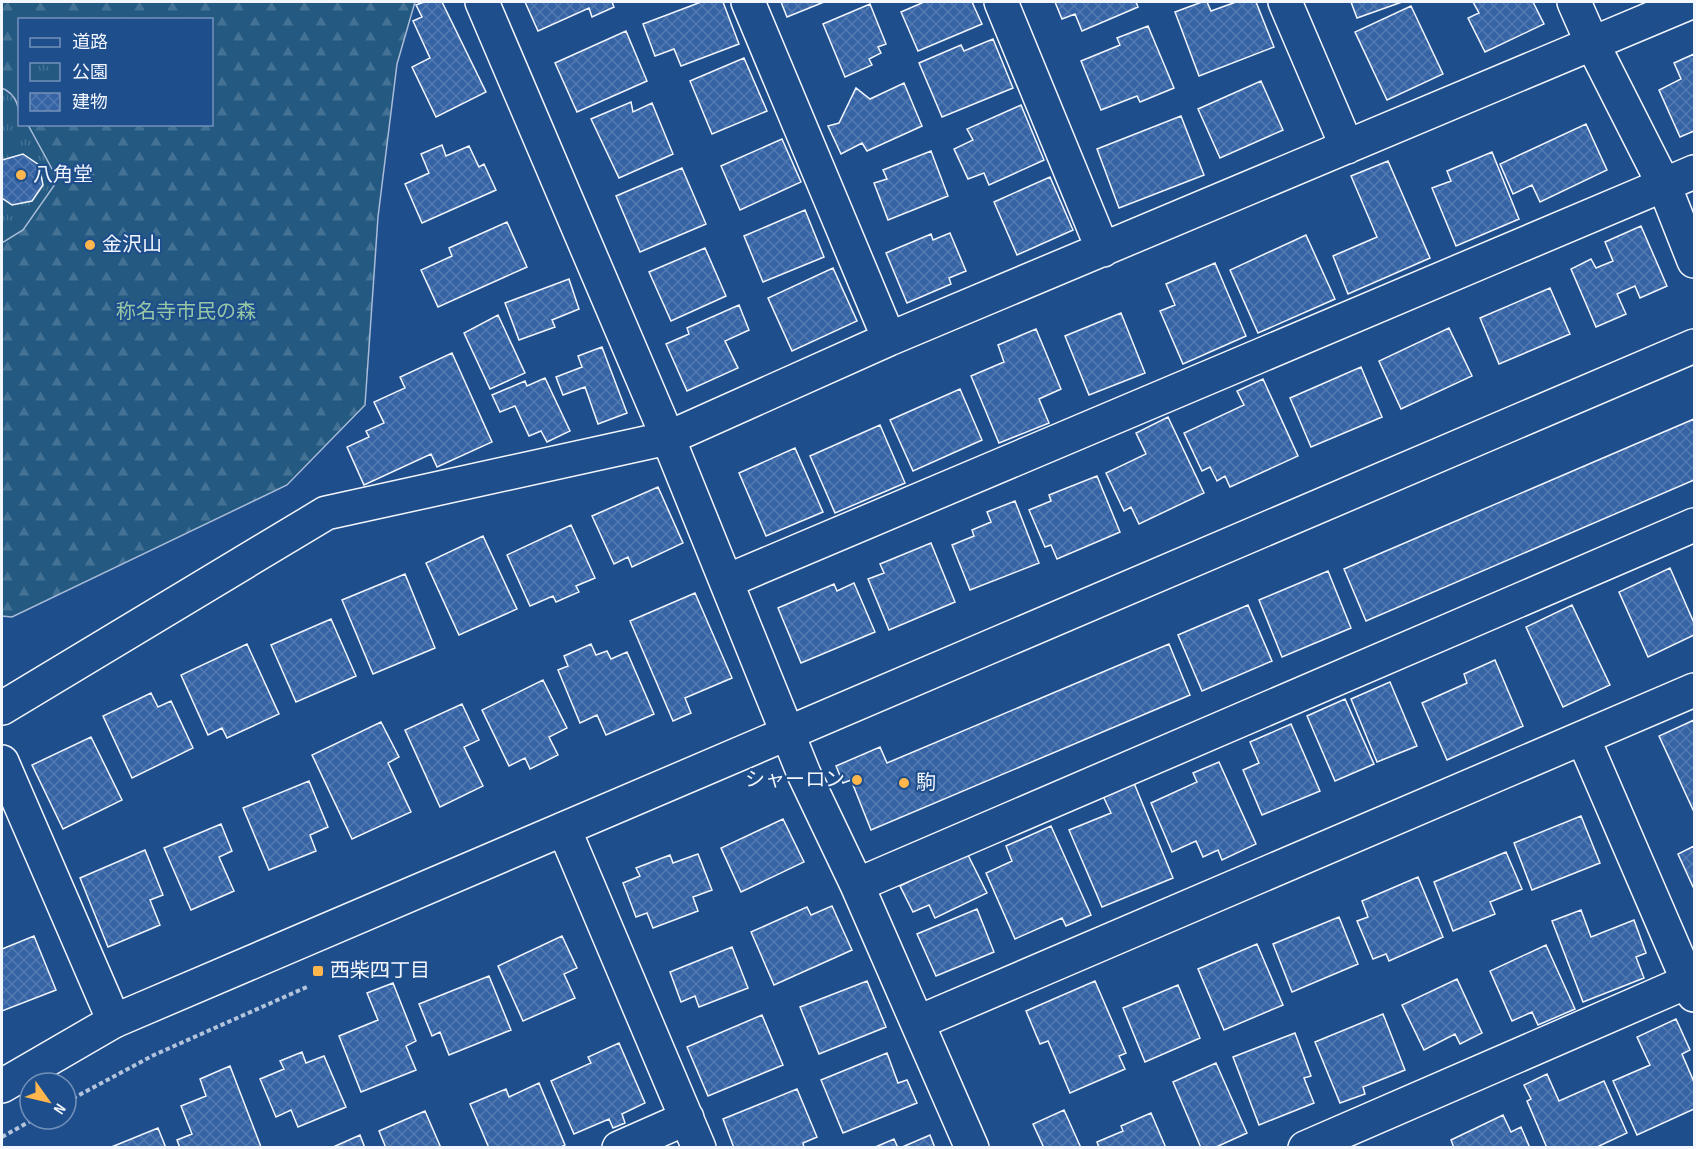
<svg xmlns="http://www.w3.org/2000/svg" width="1696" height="1149" font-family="'Sofia Sans Condensed','Noto Sans JP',sans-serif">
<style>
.forest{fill:url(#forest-firs);stroke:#a8bbd7;stroke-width:1.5;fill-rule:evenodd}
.park{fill:url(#park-tufts);stroke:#a8bbd7;stroke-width:1.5}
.building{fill:url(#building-cross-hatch);stroke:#f2f6ff;stroke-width:1.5}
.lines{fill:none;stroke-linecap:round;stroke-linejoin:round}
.minor-casing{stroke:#f2f6ff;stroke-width:36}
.tertiary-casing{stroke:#f2f6ff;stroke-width:36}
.path{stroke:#b3c4dc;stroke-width:4;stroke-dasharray:4.5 3;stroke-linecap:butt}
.minor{stroke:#1f4e8c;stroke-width:33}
.tertiary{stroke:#1f4e8c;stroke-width:33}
.poi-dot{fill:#ffb74d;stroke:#1f4e8c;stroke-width:2}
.labels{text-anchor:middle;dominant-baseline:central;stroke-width:4.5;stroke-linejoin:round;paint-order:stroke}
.poi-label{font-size:20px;fill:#f2f6ff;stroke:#1f4e8c;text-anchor:start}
.park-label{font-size:20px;fill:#97c8a6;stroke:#1f4e8c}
</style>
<defs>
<pattern id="forest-firs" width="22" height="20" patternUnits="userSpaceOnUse" patternTransform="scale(1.5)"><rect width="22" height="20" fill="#245a82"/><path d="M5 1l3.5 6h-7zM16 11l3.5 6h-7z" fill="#447295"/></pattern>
<pattern id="park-tufts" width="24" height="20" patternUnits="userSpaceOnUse" patternTransform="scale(1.5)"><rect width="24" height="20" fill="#245a82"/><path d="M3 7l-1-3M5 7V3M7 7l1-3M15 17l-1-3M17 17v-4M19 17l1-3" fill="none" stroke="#447295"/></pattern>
<pattern id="building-cross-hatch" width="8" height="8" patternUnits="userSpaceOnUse" patternTransform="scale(1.5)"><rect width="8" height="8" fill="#3563a3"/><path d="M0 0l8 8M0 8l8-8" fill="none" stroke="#537ab1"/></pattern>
</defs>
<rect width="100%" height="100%" fill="#1f4e8c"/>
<path class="forest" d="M2,2H415L397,64L378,217L365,405L287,485L12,617L2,616ZM20,20H212V124H20Z"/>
<path class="park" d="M2,88C18,95 19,108 20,124L28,125L58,180L23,230L2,243Z"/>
<path class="building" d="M424,2H442L486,92L436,117L412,67L430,58L413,21L422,17L416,5Z
M525,2H612L614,7L592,17L589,8L538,31Z
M701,2H723L739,44L681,66L674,49L655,56L643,24Z
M781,2H824L787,17Z
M924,2H972L982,24L918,51L901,12Z
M1055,2H1136L1138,7L1082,31L1075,14L1062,19Z
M1202,2H1207L1211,11L1236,2H1256L1274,47L1199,76L1175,12Z
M1351,2H1402L1357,18Z
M1473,2H1533L1544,24L1485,52L1468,18L1479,13Z
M870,4L886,44L878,47L881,53L869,59L872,65L845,77L823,24Z
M1411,6L1443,74L1387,100L1355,32Z
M1148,26L1174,88L1140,102L1137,96L1101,110L1081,61L1120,45L1117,38Z
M626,31L647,81L577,112L555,63Z
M993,39L1013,88L942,117L919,63L961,45L964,51Z
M1694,54V131L1680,137L1659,90L1681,79L1674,63Z
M744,58L767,111L712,134L690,81Z
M1261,81L1283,130L1220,158L1198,109Z
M904,83L922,126L867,151L862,143L841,154L828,126L839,123L856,88L870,99Z
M631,102L633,112L652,103L673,154L619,178L591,119Z
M1021,105L1044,160L989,185L984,173L968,179L954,149L973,140L967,129Z
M1181,116L1204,175L1119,208L1097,149Z
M1586,124L1607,170L1540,202L1532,185L1513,194L1500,164Z
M782,139L801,182L740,210L721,166Z
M442,145L446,156L469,146L479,167L484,164L496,190L422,223L405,184L429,173L421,154Z
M931,151L948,196L888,220L874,183L887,179L883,170Z
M1492,152L1519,219L1456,246L1432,188L1451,181L1447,171Z
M23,154L39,165L43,185L32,201L12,205L2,198V160Z
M1388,161L1430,258L1348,294L1333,256L1377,237L1351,176Z
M682,168L706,224L640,252L616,196Z
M1050,177L1073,230L1017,255L994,202Z
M805,210L824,257L763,282L744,236Z
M507,222L527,267L438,307L421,270L452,256L449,248Z
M1641,226L1667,286L1640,298L1635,286L1617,294L1626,314L1596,327L1571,269L1591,259L1596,268L1613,261L1605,242Z
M950,233L966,271L949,278L951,284L907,303L886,253L931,234L933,240Z
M1306,235L1335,299L1258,333L1230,270Z
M705,248L726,296L671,321L649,272Z
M1215,263L1246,336L1183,364L1160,311L1175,305L1166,284Z
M833,268L857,321L792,351L768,298Z
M569,279L579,309L552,320L555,327L519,340L505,303Z
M1550,288L1570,334L1499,364L1480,318Z
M739,305L749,330L725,341L738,368L687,391L666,344L689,334L687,328Z
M1121,313L1145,373L1089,395L1065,336Z
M498,315L525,373L490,389L464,333Z
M1449,328L1472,376L1401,409L1379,361Z
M1036,329L1061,389L1039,399L1049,423L999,443L971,376L1004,362L998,345Z
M602,347L627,413L598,424L585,387L563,395L556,377L582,367L578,356Z
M452,353L492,442L437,467L431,454L364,485L347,447L369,437L366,431L384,423L374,402L405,388L400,377Z
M1361,367L1382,417L1311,447L1290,398Z
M545,378L570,431L547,442L541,431L529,436L515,406L500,412L492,395L525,381L527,386Z
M1263,379L1298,456L1230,487L1225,476L1217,481L1210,467L1202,471L1184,433L1244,405L1237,391Z
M960,389L982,440L913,471L890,420Z
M1168,417L1204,493L1139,524L1131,507L1124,511L1106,473L1146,454L1136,433Z
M1694,419V480L1366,621L1344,569Z
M880,425L905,483L835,513L810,456Z
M795,448L823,512L766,536L739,473Z
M1097,476L1120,532L1057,559L1051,545L1045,547L1029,510L1051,501L1049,495Z
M658,487L683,543L632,567L628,557L614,564L592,516Z
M1015,501L1039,563L970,590L952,545L974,536L972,530L991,522L987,512Z
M571,525L595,578L576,586L579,592L556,602L553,596L530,606L507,555Z
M483,536L517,609L459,635L426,563Z
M931,543L955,602L889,630L868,579L884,573L880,564Z
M1670,568L1694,623V635L1648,657L1619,592Z
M1328,571L1351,628L1282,657L1259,600Z
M405,574L435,648L373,674L342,600Z
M854,583L875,632L801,663L778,608L834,584L837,591Z
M695,593L732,678L685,698L691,713L673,721L630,621Z
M1248,605L1272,661L1202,691L1178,635Z
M1572,605L1610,685L1563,707L1526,627Z
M331,619L356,676L296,702L271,645Z
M247,644L279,714L227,738L222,728L208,735L181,675Z
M591,644L596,655L607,651L611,659L627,652L654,714L606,735L597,715L580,723L558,670L568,666L564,656Z
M1169,644L1190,695L871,830L851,780L843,783L836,766L880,747L887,763Z
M1495,660L1523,726L1447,760L1422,703L1467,683L1464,674Z
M543,680L567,728L549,737L558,755L530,769L525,758L509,766L482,710Z
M1390,682L1417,746L1377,762L1351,699Z
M151,693L158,707L171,701L193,748L132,778L103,716Z
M1345,699L1374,764L1335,781L1307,716Z
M462,704L479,740L464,747L483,786L440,807L405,730Z
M1694,720V812L1659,736Z
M381,722L399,757L388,763L411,812L352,839L312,755Z
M1291,724L1320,791L1262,815L1243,770L1259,763L1250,742Z
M91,737L122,800L63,829L32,765Z
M1219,762L1256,844L1222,860L1218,850L1203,857L1196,841L1172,852L1151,803L1197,782L1193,773Z
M309,781L328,827L310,835L316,851L269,870L243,808Z
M1134,783L1173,878L1102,907L1069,830L1111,813L1103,796Z
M1581,816L1600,863L1532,890L1514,843Z
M783,819L804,862L741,892L721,848Z
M221,824L232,851L219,857L234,891L191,910L164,848Z
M1051,826L1091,915L1066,926L1062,918L1015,939L986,873L1012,861L1006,846Z
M1694,846V889L1678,854Z
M145,850L163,895L150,900L160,925L108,947L80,878Z
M1506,852L1522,889L1490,902L1495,914L1453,931L1434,882Z
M967,853L987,893L935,918L929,905L913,912L900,886Z
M698,854L712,890L693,897L698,911L653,928L647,913L636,917L623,883L640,876L636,868L670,855L673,863Z
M1418,877L1443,937L1389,961L1386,954L1373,959L1357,921L1368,917L1362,901Z
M832,906L852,950L774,985L751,932L807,907L811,915Z
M977,909L994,952L936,976L917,934Z
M1581,910L1591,937L1634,920L1646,953L1636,957L1644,978L1583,1002L1552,921Z
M1339,917L1358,964L1292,992L1273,944Z
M34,936L56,990L2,1011V949Z
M562,936L577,968L564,974L575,998L523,1021L498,966Z
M1257,944L1283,1005L1224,1030L1198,969Z
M1546,945L1575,1009L1538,1025L1532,1012L1512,1021L1490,971Z
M732,947L748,988L699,1007L695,996L681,1002L670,972Z
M489,976L511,1030L449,1055L440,1032L432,1036L419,1004Z
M1457,979L1482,1033L1460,1044L1455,1034L1424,1050L1402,1005Z
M867,981L886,1027L819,1054L800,1007Z
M1095,981L1126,1053L1119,1056L1125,1069L1070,1093L1048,1041L1040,1044L1026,1011Z
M393,983L416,1041L406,1046L416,1070L361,1092L339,1036L378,1020L367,993Z
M1178,985L1200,1038L1145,1062L1123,1008Z
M1383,1014L1405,1070L1363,1087L1365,1094L1340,1103L1315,1042Z
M762,1015L783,1065L708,1096L687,1047Z
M1676,1019L1690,1050L1682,1054L1694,1082V1109L1637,1135L1613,1081L1650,1065L1637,1037Z
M1295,1033L1311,1076L1304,1078L1314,1103L1259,1125L1233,1057Z
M619,1043L645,1103L622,1114L625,1123L613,1128L609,1119L574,1134L551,1081L591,1063L588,1057Z
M302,1052L306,1063L324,1056L346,1107L298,1127L291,1110L276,1117L260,1079L284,1069L280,1061Z
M887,1053L898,1083L907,1080L917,1103L843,1133L821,1080Z
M1216,1063L1247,1133L1214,1148H1201L1173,1082Z
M230,1066L261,1147L180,1148L177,1140L192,1134L181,1106L206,1096L200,1079Z
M1547,1074L1559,1101L1604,1081L1627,1133L1595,1148H1547L1527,1101L1531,1099L1524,1085Z
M539,1083L565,1145L559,1148H489L470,1104L506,1089L509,1097Z
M797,1089L817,1137L803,1143L804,1148H734L723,1119Z
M1064,1110L1081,1148H1044L1033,1124Z
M425,1111L441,1148H386L379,1131Z
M1151,1113L1166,1148H1099L1097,1142L1123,1131L1121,1126Z
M1503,1115L1511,1132L1521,1127L1530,1148H1454L1451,1140Z
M158,1128L166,1148H109Z
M360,1135L365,1148H331Z
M930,1135L935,1148H900Z
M894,1139L898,1148H873Z"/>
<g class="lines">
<g class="minor-casing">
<path id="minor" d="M482,2L668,438L804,774L857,885L972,1148
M748,2L889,339
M1001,2L1103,250
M1285,2L1347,147
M1574,2L1592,43L1664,185L1694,261
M727,581L1694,172
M2,708L326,513L668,438L889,339L1691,2
M1583,738L1694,995
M2,762L114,1021
M564,829L699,1148
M857,885L1694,525
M919,1022L1694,690
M619,1148L687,1118
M1305,1148L1689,981"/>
</g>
<g class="tertiary-casing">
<path id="tertiary" d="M2,1086L114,1021L1694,346"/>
</g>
<path class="path" d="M66,1102L154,1055L309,986
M2,1137L34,1119"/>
<use href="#minor" class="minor"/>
<use href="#tertiary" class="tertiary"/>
</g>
<g class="poi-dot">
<circle cx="21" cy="175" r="6"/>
<circle cx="90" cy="245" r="6"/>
<circle cx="857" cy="780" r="6"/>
<circle cx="904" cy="783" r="6"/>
<rect x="312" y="965" width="12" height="12" rx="3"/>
</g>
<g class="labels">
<g class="poi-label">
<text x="33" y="175">八角堂</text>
<text x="102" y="245">金沢山</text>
<text x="845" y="780" text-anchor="end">シャーロン</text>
<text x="916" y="783">駒</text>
<text x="330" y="971">西柴四丁目</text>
</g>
<g class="park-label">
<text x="186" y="312">称名寺市民の森</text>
</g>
</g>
<rect width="1696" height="1149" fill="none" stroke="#f2f6ff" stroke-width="6"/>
<rect x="18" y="18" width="195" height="108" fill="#1f4e8c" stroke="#7391ba" stroke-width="1.5"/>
<rect x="30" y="38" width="30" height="9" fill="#1f4e8c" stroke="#7391ba" stroke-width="1.5"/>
<text x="72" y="48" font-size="18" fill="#f2f6ff">道路</text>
<rect x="30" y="63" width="30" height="18" fill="url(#park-tufts)" stroke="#7391ba" stroke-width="1.5"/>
<text x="72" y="78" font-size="18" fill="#f2f6ff">公園</text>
<rect x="30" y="93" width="30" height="18" fill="url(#building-cross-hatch)" stroke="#7391ba" stroke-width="1.5"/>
<text x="72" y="108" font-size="18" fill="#f2f6ff">建物</text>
<g transform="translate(48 1101) rotate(124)"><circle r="28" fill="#1f4e8c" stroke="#7391ba" stroke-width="1.5"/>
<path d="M0-4.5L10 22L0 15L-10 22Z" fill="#ffb74d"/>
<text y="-9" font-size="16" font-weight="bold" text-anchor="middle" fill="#f2f6ff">N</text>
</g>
</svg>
